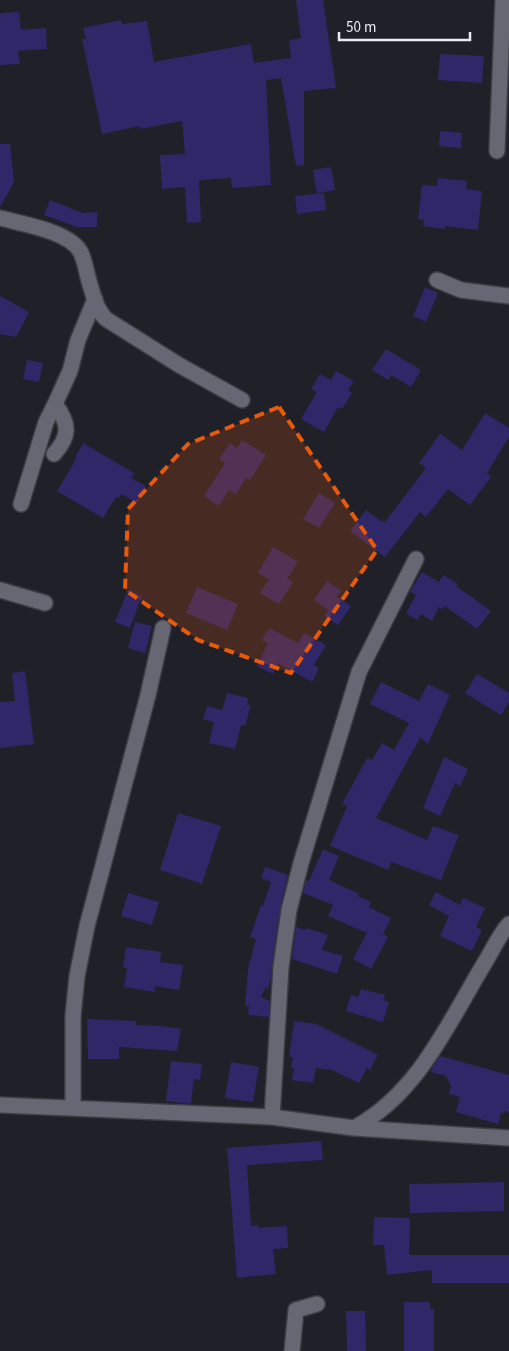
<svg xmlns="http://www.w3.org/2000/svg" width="509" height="1351" font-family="'Source Sans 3',sans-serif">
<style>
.building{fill:#2f2768}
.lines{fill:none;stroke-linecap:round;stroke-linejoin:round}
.minor-casing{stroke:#3c3c43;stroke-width:18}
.minor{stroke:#666772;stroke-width:15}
.marked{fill:#e8590c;fill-opacity:0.2;stroke:#e8590c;stroke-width:4;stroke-dasharray:10 6;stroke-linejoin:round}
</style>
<rect width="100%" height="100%" fill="#202029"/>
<path class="building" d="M296,0H323L336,88L304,91V165L296,166L281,78L266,80L271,185L232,188L231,178L199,180L201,222L187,223L185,187L162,189L160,155L185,154L182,121L140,129V126L102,134L82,39H86L83,28L121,20L122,24L147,21L154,62L251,44L254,63L291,58L289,40L301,38Z
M19,12L21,30L46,28L47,49L18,51L20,64L0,65V13Z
M440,54L484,56L482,83L438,80Z
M440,131L462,133L461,148L439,146Z
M0,144H10L14,182L0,207Z
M331,167L335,190L317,193L313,170Z
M438,178L467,181L466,189L482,191L478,230L445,226V229L423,226L424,220L418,219L422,185L437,186Z
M324,193L326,210L297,214L295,196Z
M50,200L83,213L97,212V227H77L44,215Z
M425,287L438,293L426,322L413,316Z
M0,296L29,312L16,337L0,334Z
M386,349L421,370L411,387L391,375L388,380L372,370Z
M27,360L43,363L39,382L23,379Z
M336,371L354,381L348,390L352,393L342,409L338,407L324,432L301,419L317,392L311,389L320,374L331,380Z
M485,413L509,428V437L487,473L491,477L470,505L448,489L426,517L420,512L385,557L350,531L366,510L382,522L383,520L385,522L426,468L419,463L440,434L462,450Z
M242,440L266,455L250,480L246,478L236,494L229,490L219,506L204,496L225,463L219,459L230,443L237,448Z
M83,443L134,473L131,478L146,486L137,503L121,494L119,498L116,497L103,518L57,491L76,459L75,458Z
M319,493L335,503L319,528L303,519Z
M273,547L298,562L287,579L293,582L279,604L260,593L269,579L258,573Z
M422,572L439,582L443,575L458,584L456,586L491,611L477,629L445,606L443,610L439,607L432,621L421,614L417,620L406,613L416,595L410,592Z
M327,581L341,591L337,597L351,606L338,625L324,616L328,610L314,600Z
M197,587L238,604L227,630L186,613Z
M128,590L142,596L130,628L115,622Z
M135,622L152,626L145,653L128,648Z
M269,628L298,643L304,633L326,645L314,665L319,668L312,682L278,663L273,674L257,666L268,643L262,640Z
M25,671L34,744L0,748V702L15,701L12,673Z
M477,674L509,693V702L501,715L465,693Z
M381,682L419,701L428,684L450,695L428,744L420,738L376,818L427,840L433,826L459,835L441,880L391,862L388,870L330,846L347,806L342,804L367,758L372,760L382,743L394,750L409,723L370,704Z
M227,693L248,698L247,705H251L245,726L241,725L235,749L209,743L214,722L203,719L207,706L222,710Z
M444,757L468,769L460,786L455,783L440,816L423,808Z
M178,813L221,826L202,884L160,870Z
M323,849L339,856L329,880L359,894L358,896L371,902L369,907L391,918L383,934L388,937L371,969L353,959L367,933L328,916L333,905L303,893L306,880L309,881L310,879Z
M265,867L288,875L280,909L271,976L268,989L265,988L261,997L270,1001L269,1017L248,1015L249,1006H245L248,969L256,939L250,937L261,905L263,906L271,882L261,878Z
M436,892L460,905L463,898L485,908L476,927L482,930L472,951L440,936L449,916L429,905Z
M128,893L159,902L152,925L121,916Z
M296,927L305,930L306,928L328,935L322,950L343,956L337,974L292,959Z
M126,947L161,952L160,962L183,965L179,990L155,986V992L124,987L127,968H123Z
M361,989L385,995L383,1000L389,1002L383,1022L346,1011L351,995L358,997Z
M87,1019L136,1021V1025L162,1026L181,1029L177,1051L119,1047V1059H88Z
M294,1021L316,1024L378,1055L370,1070L367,1068L359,1083L332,1070L316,1068L313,1083L292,1080L294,1068H291L293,1057H289Z
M440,1056L509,1075V1113L504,1111V1114L501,1113L498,1124L456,1112L460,1097L449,1094L451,1086L446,1076L431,1072L433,1066Z
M171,1061L202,1064L200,1080L194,1079L191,1104L166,1101Z
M231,1062L259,1067L253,1102L225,1098Z
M321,1141L323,1160L247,1165L251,1226L258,1225V1228L287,1226L288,1248L273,1249L276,1274L237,1278L227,1148Z
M504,1182V1211L410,1213L409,1184Z
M374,1217L410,1218L409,1255H509V1283H432V1270L387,1275L384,1245H373Z
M404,1302H430V1309H434V1351H404Z
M346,1311H365L366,1351H347Z"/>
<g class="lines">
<g class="minor-casing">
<path id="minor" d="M497,151L503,0
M0,218C22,224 68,231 80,251C85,260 86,271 89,281C93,294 96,309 106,319L179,365L242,400
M437,280L461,290L509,296
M54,454C70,436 70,424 55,404L70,371L78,340L95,299
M21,504L46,422L55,404
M0,590L45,603
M0,1105L272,1117L354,1128L509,1138
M73,1108V1016L77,976L87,926L148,695L163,628
M272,1117L281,967L289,910L301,863L359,672L416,559
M354,1128C420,1092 449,1021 487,959C494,947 500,934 509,924
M292,1351L296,1310L317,1304"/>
</g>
<use href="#minor" class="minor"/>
</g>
<path class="marked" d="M279,407L377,550L291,673L198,640L125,590L128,509L188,444Z"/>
<path d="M339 32v8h131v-8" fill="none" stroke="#ebecf2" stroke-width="2.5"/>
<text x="346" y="32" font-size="15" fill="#ebecf2" stroke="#202029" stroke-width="4" paint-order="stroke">50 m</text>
</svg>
